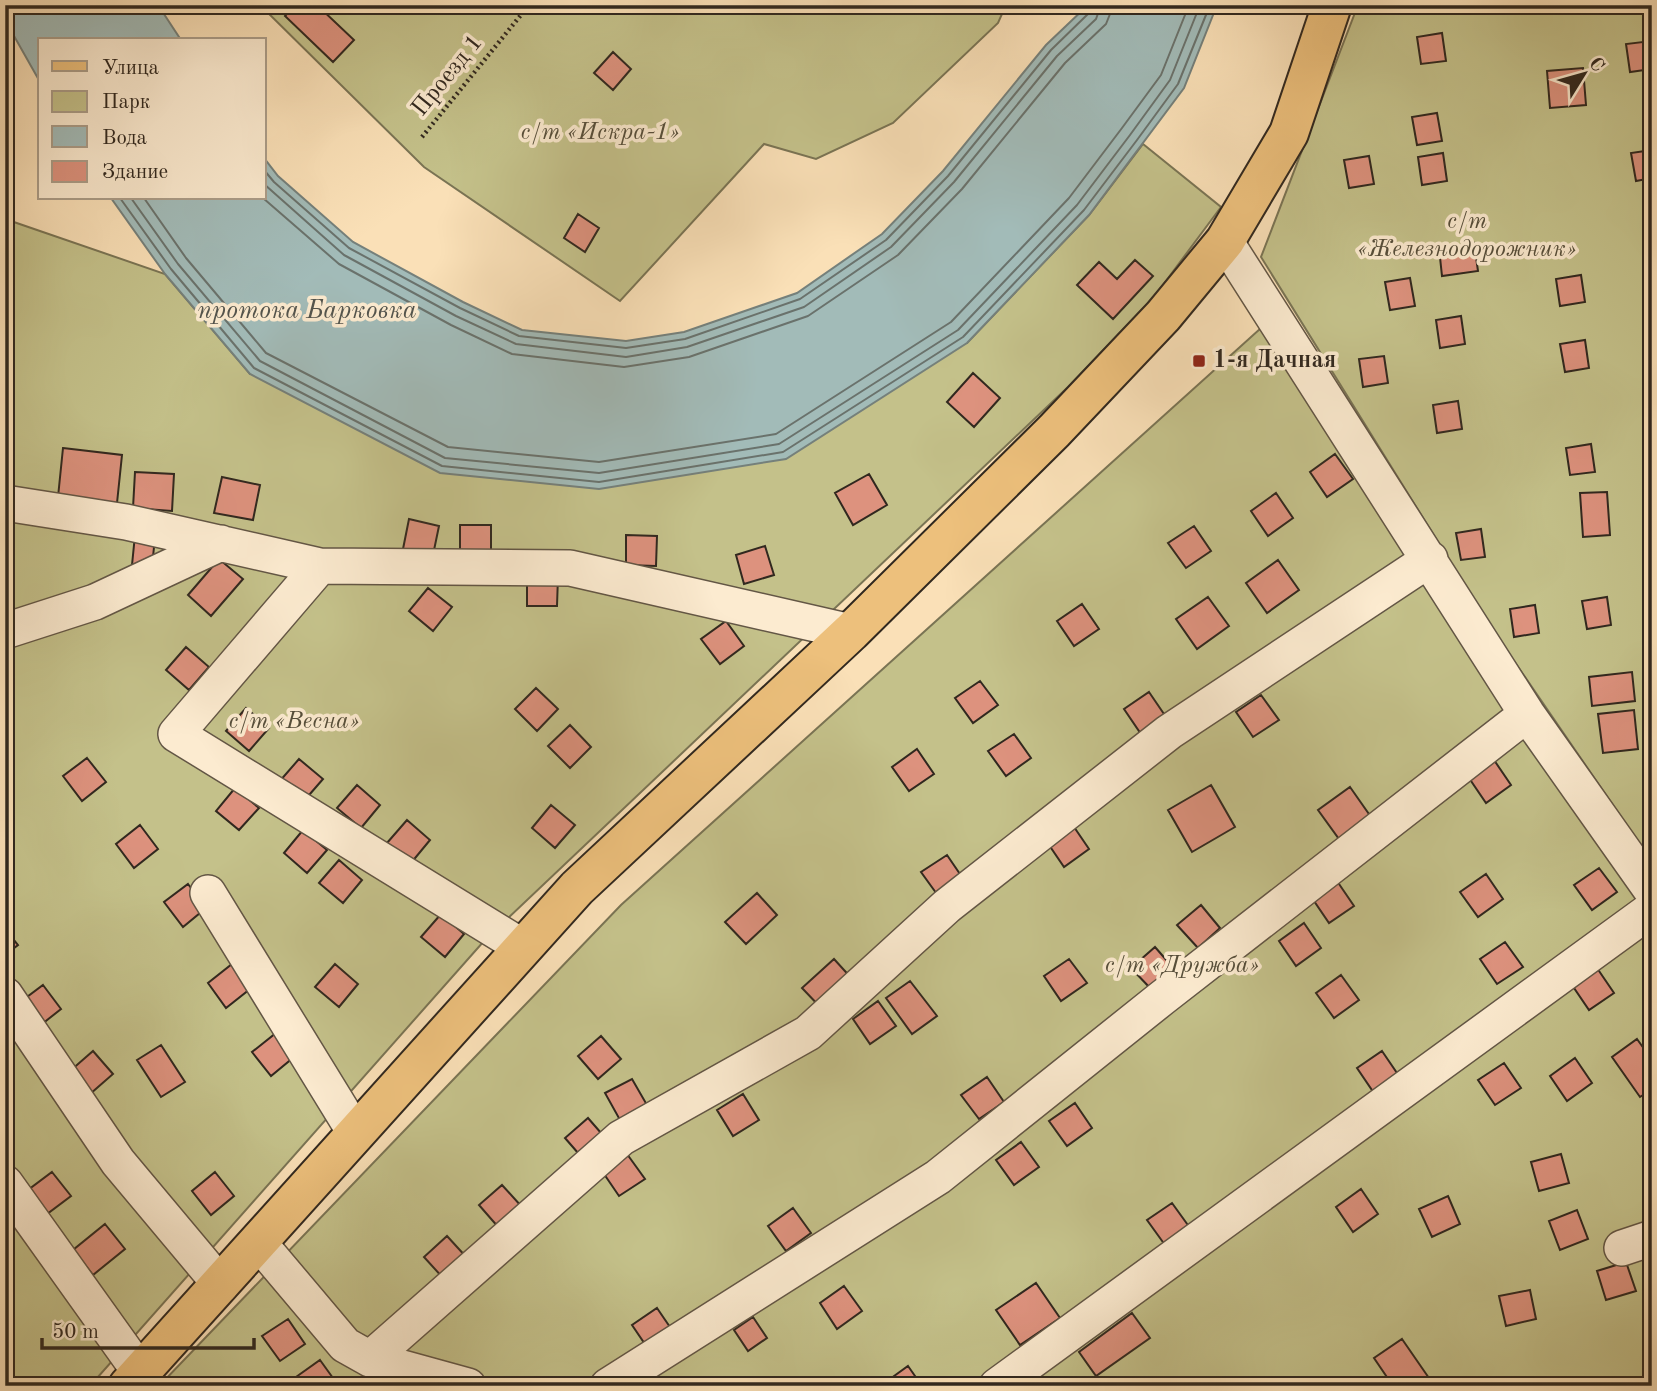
<svg xmlns="http://www.w3.org/2000/svg" width="1657" height="1391" font-family="'Old Standard TT',serif">
<style>
.green{fill:#c4c18a;stroke:#7a7454;stroke-width:2}
.water{fill:#a2bbb8;stroke:#75807b;stroke-width:2}
.lines{fill:none;stroke-linecap:round;stroke-linejoin:round}
.shore{stroke:#6a726c;stroke-width:2}
.building{fill:#dd927e;stroke:#31281f;stroke-width:2}
.minor-casing{stroke:#635645;stroke-width:38}
.major-casing{stroke:#31281f;stroke-width:42}
.path{stroke:#31281f;stroke-width:4.5;stroke-dasharray:2 3.5;stroke-linecap:butt}
.minor{stroke:#fcebd0;stroke-width:35}
.major{stroke:#edc07c;stroke-width:38}
.poi-dot{fill:#8f2418;stroke:#fcebd0;stroke-width:2.5}
.labels{text-anchor:middle;dominant-baseline:central;stroke-width:7;stroke-linejoin:round;paint-order:stroke}
.street-label{font-size:24px;fill:#31281f;stroke:#fcebd0}
.park-label{font-size:24px;font-style:italic;fill:#564e3a;stroke:#fcebd0}
.poi-label{font-size:24px;font-weight:bold;fill:#31281f;stroke:#fcebd0;text-anchor:start}
.water-label{font-size:26px;font-style:italic;fill:#53544d;stroke:#fcebd0}
</style>
<rect width="100%" height="100%" fill="#fae0b7"/>
<filter id="stains"><feTurbulence type="fractalNoise" baseFrequency=".00286" numOctaves="4"/><feColorMatrix values="0 0 0 0 .2 0 0 0 0 .09 0 0 0 0 .02 0 0 0 .5 -.17"/></filter>
<radialGradient id="worn" r=".72"><stop offset=".6" stop-color="#630" stop-opacity="0"/><stop offset="1" stop-color="#630" stop-opacity=".3"/></radialGradient>
<path class="green" d="M260,5H1006L998,23L893,123L816,159L764,144L620,301L424,167Z
M1358,5H1652V862L1492,629L1261,257Z
M1143,144L1221,207L1154,297L1068,387L484,941L90,1386H5V219L165,274L250,374L967,343L1089,215Z
M1261,328L1652,914V1386H159L621,905Z"/>
<path class="water" d="M5,5H158L181,40H40V82L5,20Z
M1088,5H1217L1184,88L1089,215L967,343L786,459L599,489L440,473L250,374L165,274L111,198H264V158L278,176L353,242L463,302L522,330L626,341L684,332L797,293L882,234L943,171L1046,45Z"/>
<g class="lines">
<path class="shore" d="M264,170L274,182L349,248L460,308L519,336L626,348L685,339L800,299L886,240L948,176L1051,50L1090,12L1092,5
M264,184L344,255L456,316L516,344L626,357L687,347L804,307L891,247L954,182L1057,56L1096,19L1101,5
M120,198L171,269L254,368L442,466L599,482L783,452L963,337L1084,210L1137,140L1178,84L1210,5
M131,198L178,264L260,361L445,458L599,473L779,444L958,330L1077,205L1130,135L1170,80L1200,5
M144,198L186,258L266,353L448,447L599,462L776,434L951,322L1069,198L1122,128L1161,75L1189,5
M263,198L339,264L451,325L512,354L624,367L689,357L808,316L898,255L962,189L1065,63L1106,24L1110,14L1111,5"/>
</g>
<path class="building" d="M295,5H317L354,40L333,62L285,16Z
M1442,33L1446,61L1421,64L1417,37Z
M1651,41L1652,69L1630,72L1626,44Z
M613,52L631,69L613,90L594,73Z
M1583,68L1586,105L1550,108L1547,71Z
M1437,113L1442,141L1417,145L1412,117Z
M1652,150V178L1636,181L1631,153Z
M1443,153L1447,181L1422,185L1418,157Z
M1369,156L1374,184L1349,188L1344,160Z
M578,214L599,228L585,252L564,238Z
M1474,243L1478,271L1442,276L1439,248Z
M1135,260L1153,276L1113,319L1077,285L1099,262L1117,279Z
M1581,275L1585,302L1560,306L1556,279Z
M1410,278L1415,306L1390,310L1385,282Z
M1461,316L1465,344L1440,348L1436,320Z
M1585,340L1589,368L1565,372L1560,344Z
M1384,356L1388,383L1363,387L1359,359Z
M973,373L1000,398L974,427L947,402Z
M1458,401L1462,429L1437,433L1433,405Z
M1591,444L1595,472L1570,475L1566,448Z
M63,448L122,455L117,503L58,497Z
M1335,454L1353,479L1327,497L1310,472Z
M135,472L174,474L172,511L133,508Z
M869,474L887,505L853,525L835,493Z
M222,477L260,485L253,520L214,513Z
M1607,492L1610,535L1583,537L1580,493Z
M1276,493L1293,518L1268,536L1251,511Z
M409,519L439,526L433,555L403,549Z
M460,525H491V555H460Z
M1194,526L1211,551L1186,568L1168,543Z
M1481,529L1485,557L1461,560L1456,533Z
M135,535L155,537L152,567L132,565Z
M626,535L657,536L656,566L626,565Z
M765,546L774,575L744,584L736,555Z
M219,559L243,579L211,616L188,595Z
M1278,560L1299,590L1267,613L1246,583Z
M527,575L558,576L557,606H527Z
M428,588L452,607L433,631L409,611Z
M1208,597L1229,626L1197,649L1176,619Z
M1607,597L1611,625L1587,629L1582,601Z
M1082,604L1099,629L1074,646L1057,621Z
M1535,605L1539,633L1514,637L1510,609Z
M726,621L744,646L720,664L701,639Z
M186,647L209,667L189,690L166,670Z
M1632,672L1635,701L1592,706L1589,677Z
M980,681L998,705L973,723L955,698Z
M536,688L558,709L537,731L515,709Z
M1149,692L1166,717L1141,734L1124,709Z
M1261,695L1279,720L1253,737L1236,712Z
M246,708L269,728L249,751L226,731Z
M1634,710L1638,749L1603,753L1598,714Z
M570,725L591,747L570,768L548,746Z
M1014,734L1031,758L1006,776L988,751Z
M917,749L934,774L909,791L892,767Z
M87,758L106,782L82,801L63,776Z
M299,759L323,779L303,802L279,782Z
M1494,760L1511,785L1486,803L1469,778Z
M357,785L380,805L361,828L337,808Z
M1211,785L1235,827L1192,852L1168,810Z
M1350,787L1371,817L1339,839L1318,810Z
M235,788L259,808L239,830L216,811Z
M551,805L575,825L555,848L532,828Z
M407,820L430,840L411,863L387,843Z
M1072,824L1089,849L1064,867L1047,842Z
M140,825L158,849L134,868L116,844Z
M303,830L327,850L307,873L284,853Z
M947,855L964,880L939,897L921,872Z
M339,860L362,880L343,903L319,883Z
M1599,868L1617,892L1592,910L1574,885Z
M1486,874L1503,899L1478,917L1460,892Z
M1337,881L1354,906L1329,923L1312,898Z
M188,884L206,908L183,927L164,902Z
M757,893L777,915L746,944L725,922Z
M1201,905L1220,928L1198,948L1177,925Z
M441,914L464,934L445,957L421,937Z
M1304,923L1321,948L1296,966L1279,941Z
M5,929L18,945L5,955Z
M1505,942L1523,967L1497,984L1480,959Z
M1155,947L1175,970L1152,990L1131,968Z
M834,959L854,981L823,1010L802,988Z
M1069,959L1087,983L1061,1001L1044,976Z
M232,964L250,989L226,1008L208,983Z
M335,964L358,984L339,1007L315,987Z
M1597,968L1614,993L1589,1010L1572,985Z
M1341,975L1359,1000L1334,1018L1316,993Z
M910,981L937,1016L912,1034L886,998Z
M43,985L61,1009L37,1028L19,1003Z
M878,1001L896,1026L870,1044L853,1019Z
M276,1033L294,1057L271,1076L252,1052Z
M601,1036L621,1059L598,1079L578,1056Z
M1637,1039L1652,1060V1089L1640,1097L1612,1057Z
M161,1045L185,1082L161,1097L137,1060Z
M93,1051L113,1074L90,1094L70,1071Z
M1382,1051L1399,1076L1374,1093L1357,1068Z
M1575,1058L1592,1083L1567,1101L1550,1076Z
M1504,1063L1521,1088L1495,1105L1478,1080Z
M987,1077L1004,1102L979,1119L961,1095Z
M632,1079L647,1105L620,1120L605,1093Z
M743,1094L759,1120L733,1136L717,1110Z
M1075,1103L1092,1128L1067,1146L1049,1121Z
M588,1118L608,1141L585,1161L565,1138Z
M1021,1142L1039,1167L1014,1185L996,1160Z
M627,1154L645,1179L619,1196L602,1171Z
M1561,1154L1569,1183L1539,1191L1531,1162Z
M52,1172L71,1196L47,1214L28,1190Z
M215,1172L234,1196L211,1215L192,1191Z
M502,1185L522,1207L499,1228L479,1205Z
M1361,1189L1378,1214L1353,1232L1336,1207Z
M1448,1196L1460,1224L1432,1237L1419,1209Z
M1172,1203L1190,1228L1165,1245L1147,1220Z
M793,1208L811,1233L786,1251L768,1226Z
M1577,1210L1588,1239L1560,1250L1549,1221Z
M105,1224L125,1249L93,1275L73,1250Z
M447,1236L468,1259L444,1279L424,1257Z
M1626,1262L1636,1291L1606,1300L1597,1271Z
M1036,1283L1060,1318L1020,1345L996,1310Z
M844,1286L862,1311L837,1329L820,1303Z
M1530,1290L1536,1319L1506,1326L1499,1296Z
M657,1308L674,1333L649,1350L632,1325Z
M1132,1313L1150,1338L1096,1376L1079,1352Z
M753,1317L767,1338L748,1351L734,1330Z
M288,1319L305,1344L280,1361L262,1336Z
M1402,1339L1431,1381L1425,1386H1393L1374,1358Z
M320,1360L338,1385L301,1386L296,1377Z
M908,1366L922,1386H885L883,1384Z"/>
<g class="lines">
<g class="minor-casing">
<path id="minor" d="M1225,241L1527,714L1652,891
M5,503L126,522L320,566L570,568L851,632
M320,566L176,734L524,948
M5,631L95,602L221,543
M208,893L356,1134
M5,995L118,1162L221,1285
M5,1183L140,1372
M259,1243L345,1345L370,1359L468,1386
M1622,1248L1652,1238
M370,1359L621,1138L808,1033L947,906L1169,732L1430,559
M608,1386L938,1177L1162,998L1527,714
M997,1386L1652,909"/>
</g>
<g class="major-casing">
<path id="major" d="M128,1386L577,888L851,632L1054,431L1163,316L1225,241L1289,133L1332,5"/>
</g>
<path class="path" d="M422,137L529,5"/>
<use href="#minor" class="minor"/>
<use href="#major" class="major"/>
</g>
<rect class="poi-dot" x="1192" y="354" width="14" height="14" rx="3.5"/>
<g class="labels">
<g class="street-label">
<text transform="translate(448 76) rotate(-51)">Проезд 1</text>
</g>
<g class="park-label">
<text x="600" y="133">с/т «Искра-1»</text>
<text x="1467" y="222">с/т<tspan x="1467" dy="28">«Железнодорожник»</tspan></text>
<text x="294" y="722">с/т «Весна»</text>
<text x="1182" y="966">с/т «Дружба»</text>
</g>
<g class="poi-label">
<text x="1213" y="361">1-я Дачная</text>
</g>
<g class="water-label">
<text x="307" y="311">протока Барковка</text>
</g>
</g>
<rect width="1657" height="1391" fill="none" stroke="#fae0b7" stroke-width="28"/>
<rect x="7" y="7" width="1643" height="1377" fill="none" stroke="#31281f" stroke-width="3.5"/>
<rect x="14" y="14" width="1629" height="1363" fill="none" stroke="#31281f" stroke-width="2"/>
<rect x="38" y="38" width="228" height="161" fill="#fcebd0" stroke="#ab9d89" stroke-width="2"/>
<rect x="52" y="61" width="35" height="10" fill="#edc07c" stroke="#ab9d89" stroke-width="2"/>
<text x="102" y="74" font-size="21" fill="#31281f">Улица</text>
<rect x="52" y="91" width="35" height="21" fill="#c4c18a" stroke="#ab9d89" stroke-width="2"/>
<text x="102" y="108" font-size="21" fill="#31281f">Парк</text>
<rect x="52" y="126" width="35" height="21" fill="#a2bbb8" stroke="#ab9d89" stroke-width="2"/>
<text x="102" y="144" font-size="21" fill="#31281f">Вода</text>
<rect x="52" y="161" width="35" height="21" fill="#dd927e" stroke="#ab9d89" stroke-width="2"/>
<text x="102" y="178" font-size="21" fill="#31281f">Здание</text>
<g transform="translate(1584 74) rotate(53)" stroke="#fcebd0" stroke-width="5" paint-order="stroke">
<path d="M0-5L12 26L0 18L-12 26Z" fill="#31281f"/>
<text y="-10" font-size="19" font-weight="bold" text-anchor="middle" fill="#31281f">С</text>
</g>
<path d="M42 1338v10h212v-10" fill="none" stroke="#31281f" stroke-width="3.5"/>
<text x="52" y="1338" font-size="21" fill="#31281f" stroke="#fcebd0" stroke-width="5" paint-order="stroke">50 m</text>
<rect width="100%" height="100%" filter="url(#stains)"/>
<rect width="100%" height="100%" fill="url(#worn)"/>
</svg>
